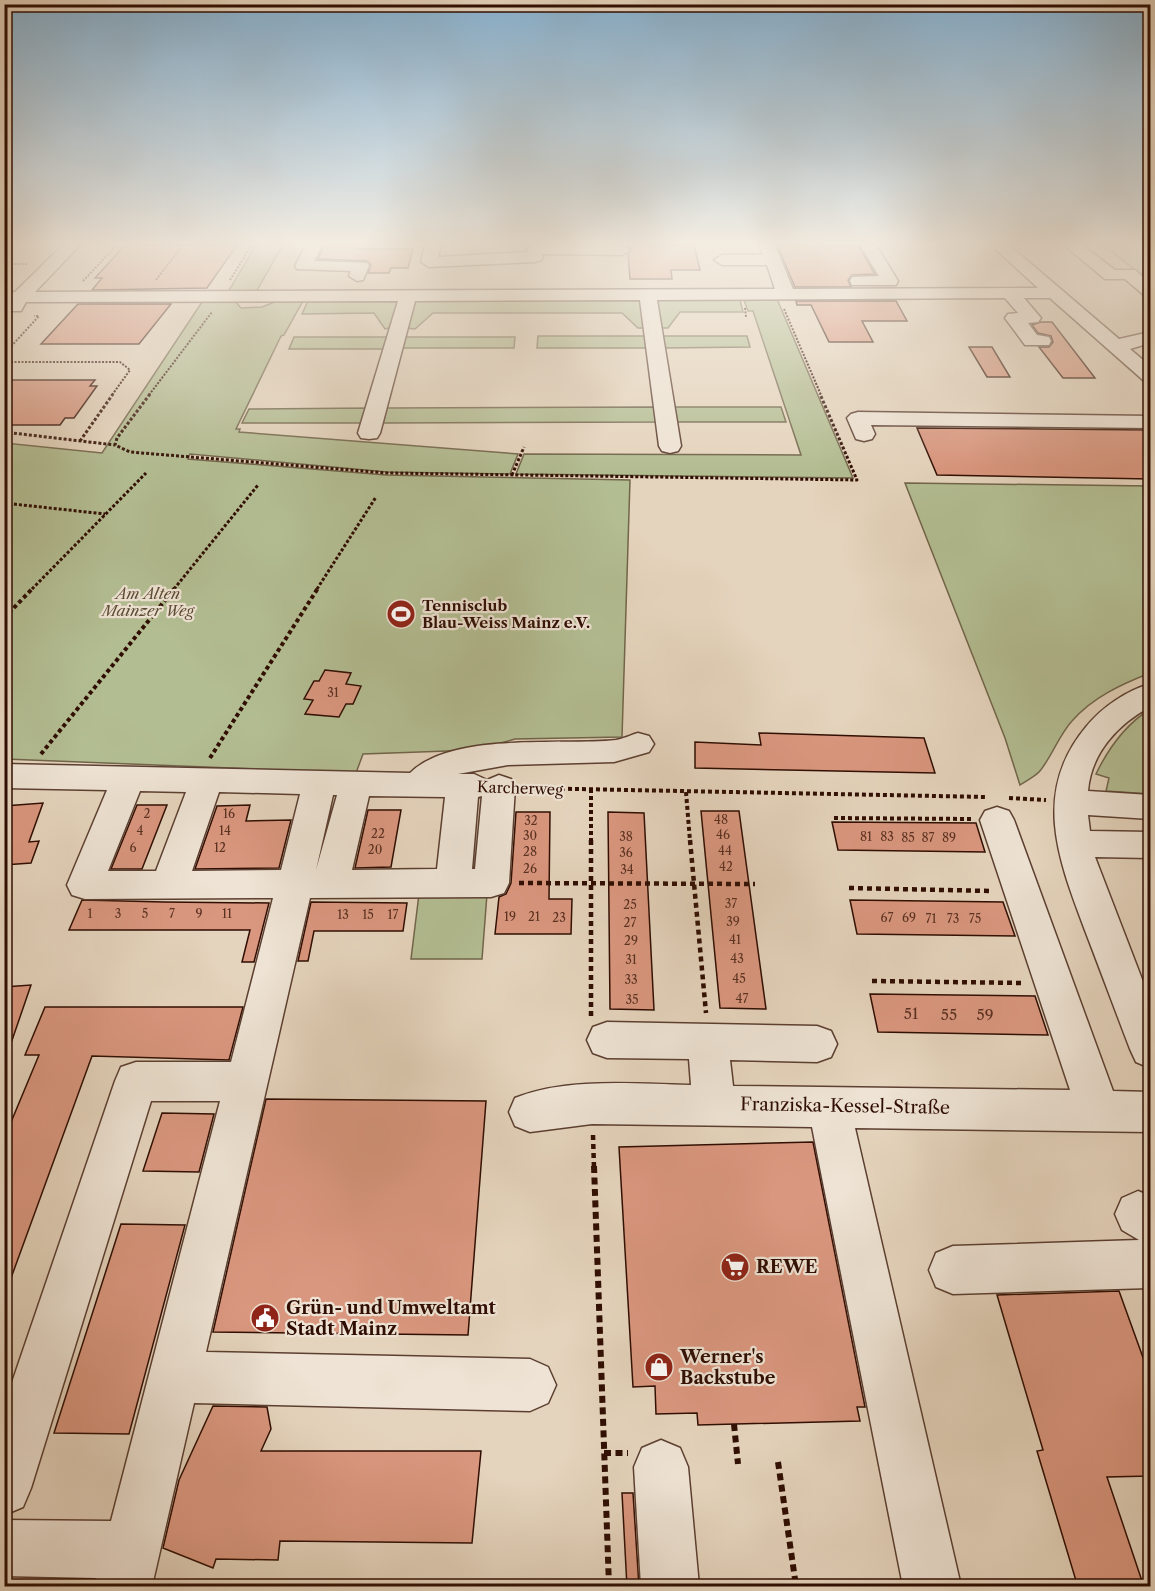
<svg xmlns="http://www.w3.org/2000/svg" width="1155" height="1591" font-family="'Libre Caslon Text',serif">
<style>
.green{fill:#b3bd92;stroke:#71654a;stroke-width:1.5}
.building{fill:#da977f;stroke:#2f0d02;stroke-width:1.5}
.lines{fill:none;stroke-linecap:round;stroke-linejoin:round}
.minor-casing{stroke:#5c3f31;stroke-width:3}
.path-far4{stroke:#2f0d02;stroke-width:2;stroke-dasharray:2 1.5;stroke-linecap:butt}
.path-far3{stroke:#2f0d02;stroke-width:3;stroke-dasharray:3 2;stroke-linecap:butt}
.path-far2{stroke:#2f0d02;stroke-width:4;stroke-dasharray:4 3;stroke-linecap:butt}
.path-far1{stroke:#2f0d02;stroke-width:4.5;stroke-dasharray:5 4;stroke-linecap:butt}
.path{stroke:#2f0d02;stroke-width:6;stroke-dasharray:7 4.5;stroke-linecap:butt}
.minor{fill:#eee3d4;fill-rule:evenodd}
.labels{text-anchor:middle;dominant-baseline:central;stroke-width:4.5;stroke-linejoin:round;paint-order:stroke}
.number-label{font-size:12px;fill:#5a3021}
.park-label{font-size:15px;font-style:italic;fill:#5d4b34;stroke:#eee3d4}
.poi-label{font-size:15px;font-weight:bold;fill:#2f0d02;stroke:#eee3d4;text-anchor:start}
.street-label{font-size:15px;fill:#2f0d02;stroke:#eee3d4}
.near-number-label{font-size:15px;fill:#5a3021}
.near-street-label{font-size:18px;fill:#2f0d02;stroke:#eee3d4}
.near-poi-label{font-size:18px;font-weight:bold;fill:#2f0d02;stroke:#eee3d4;text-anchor:start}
</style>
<rect width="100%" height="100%" fill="#e5d4bd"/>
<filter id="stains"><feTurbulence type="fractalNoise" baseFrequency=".00333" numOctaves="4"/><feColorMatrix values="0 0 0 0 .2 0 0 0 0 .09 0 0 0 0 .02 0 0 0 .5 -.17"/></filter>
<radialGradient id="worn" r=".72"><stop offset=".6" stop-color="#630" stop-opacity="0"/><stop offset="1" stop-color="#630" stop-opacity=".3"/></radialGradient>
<path class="green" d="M256,245H283L256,292H228Z
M1103,245H1150V282Z
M777,299L853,478L516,474L524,454L801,455L753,311H748L744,300Z
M642,300L644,328H638L622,313H433L415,329L406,328L414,301Z
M655,300H740L743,312H680L668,328H659Z
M235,301L241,308L262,307L277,301H303L284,335L281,336L236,429H240L239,432L518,454L510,474L387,472L190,454L188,459L386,475L630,480L622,737L515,739L476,750L363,754L356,773L5,759V443L102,453L202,302Z
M308,301H400L393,327L385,329L374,313L302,314Z
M538,336H646L648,348H537Z
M661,336H747L750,347L663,348Z
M294,337H390L386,349H289Z
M404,337H515L514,348H401Z
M656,407L657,422L382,423L386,408Z
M671,407H781L786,422H674Z
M369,408L364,423H242L249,409Z
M905,483L1150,486V673C1122,684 1093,697 1072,721C1059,735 1050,760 1039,772C1034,777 1026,781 1020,785L1005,738Z
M1150,709V794L1106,791L1109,778L1096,774C1109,747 1125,725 1150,709Z
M419,894H487L482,959H411Z"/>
<path class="building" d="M125,245H237L207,288L92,290L102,278H95Z
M324,245H358L357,249H413L408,268H391L389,273H368L371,265L367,261L318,259Z
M627,245H694L700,270H671L672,279H630L628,254L632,249Z
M777,245H858L875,274L852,275L848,280L851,287H795Z
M796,301H896L907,321H862L873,342H829L811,305H797Z
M78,304H171L139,344H41Z
M1041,322H1052L1095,378H1063L1039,347H1049L1053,342L1051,336L1038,333L1032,325Z
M969,347H992L1010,377H987Z
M13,380H95L90,386H97L74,418H65L60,425H4V390Z
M917,428L1150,430V479L937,475Z
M325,670L351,673L346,684L361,686L353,704H346L339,717L305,714L313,700L304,699L314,681H319Z
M759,733L924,738L935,773L695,768V742L761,745Z
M43,803L29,842L39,841L31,863L4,865V806Z
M137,805H167L142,869H111Z
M250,805L246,821L291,820L279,868L195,869L217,806Z
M368,810H401L391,867L355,868Z
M701,811H739L766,1009L720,1008Z
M516,812H550L549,899H572L571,934H495L499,897L506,894L511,883Z
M608,812L644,813L654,1010L610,1009Z
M832,822L976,823L985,852L838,850Z
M82,900L164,902L269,903L254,962H242L250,930H69Z
M850,900L1003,902L1015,936L857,934Z
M311,902L407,903L403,931H314L308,961H298Z
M31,985L8,1052H4V987Z
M870,994L1035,996L1048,1035L878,1032Z
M45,1007H243L229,1060L92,1056L7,1289H4V1139L39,1055H25Z
M266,1099L486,1101L468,1335L213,1332Z
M162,1113L214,1114L199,1172L143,1171Z
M813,1142L865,1407H857L860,1421L698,1425L697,1413L656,1414L655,1386L633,1387L619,1147Z
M121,1224L185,1225L129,1434L54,1433Z
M1119,1291L1150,1377V1476L1107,1477L1144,1587L1077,1584L1037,1451L1043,1450L997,1295Z
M213,1406L267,1407L271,1429L261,1451H481L472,1543L280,1541L278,1560L216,1559L213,1568L163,1548L179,1480Z
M622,1493H633L639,1587H627Z"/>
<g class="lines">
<g class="minor-casing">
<path id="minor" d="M63,245H80L35,292L775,289L767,265H722L714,260L722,255H763L759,245H775L793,289L1038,288L991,245H1009L1119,339L1150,332V343L1130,349L1150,366V382L1143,380L1050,298H1024L1041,318L1038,322L1028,323L1037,335L1049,337L1051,341L1049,345H1025L1008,322L1005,318L1008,314L1018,313L1005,298L657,300L681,446L678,451L670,453L662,451L659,446L640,300L415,301L380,433L377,438L369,439L361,438L358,433L398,301L26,302L21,311H9L6,307L9,302H4V292H15Z
M306,245H322L314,261L367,263L369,266L363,280L357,281L349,276L351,271L297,269L295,266Z
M425,245H441L438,257L529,252L527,249L532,245H622L630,250L622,255L541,254L543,257L541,260L535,262L429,267L421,262Z
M860,245H876L898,281L896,285H852L850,281L852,277L879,276Z
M1064,245H1082L1115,270H1135L1150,283V296L1144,295L1125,279H1105Z
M858,412L1150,416V428L871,425L875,434L872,439L864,441L856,439L847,418L851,414Z
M1150,684V707C1118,724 1091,753 1088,791L1150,795V819L1088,815L1090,831L1150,832V858L1095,857L1150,1000V1068L1136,1062L1130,1049C1115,1010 1101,972 1086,933C1059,861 1031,793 1086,727C1102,707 1126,691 1150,684Z
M638,733L649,736L654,744L649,752L614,762L508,765L458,774H474L487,780L499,775L511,779L515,787L509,883L504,893L491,897L310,898L206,1352L530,1359L548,1367L556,1385L548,1403L530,1411L194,1403L152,1586H94L96,1578L4,1576V1520L111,1521L220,1101H151L31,1488L23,1507L4,1515V1406L115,1081L121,1067L136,1062H231L273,898L85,899L72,895L67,885L107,790L4,788V764L410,773C453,731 561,746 616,740C623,739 631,735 638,733ZM140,791L186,792L156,871H108ZM219,792L300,794L281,870L192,871ZM333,795H337L316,870ZM369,796L445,797L437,869L352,870ZM482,796L475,869H472L478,797Z
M997,807L1009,811L1014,820L1113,1091L1150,1092V1132L855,1128L961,1586H903L812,1127L592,1124L530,1132L515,1126L509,1112L515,1098C567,1077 636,1084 691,1085L689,1059L607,1058L593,1053L587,1040L593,1027L607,1022L817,1026L831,1031L837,1044L831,1057L817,1062L730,1060L733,1086L1070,1090L980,820L985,811Z
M1138,1191L1150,1196V1288L953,1294L936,1287L929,1270L936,1253L953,1246L1139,1240L1122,1230L1115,1214L1122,1198Z
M661,1440L680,1448L688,1467L699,1586H641L634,1467L642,1448Z"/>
</g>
<path class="path-far4" d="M4,264H28
M156,280L183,245
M230,280L252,245
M83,281L117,245
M745,308L746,317
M784,309L821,395
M4,354L39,316H34
M4,362H120L130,370L112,395
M149,395L212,312"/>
<path class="path-far3" d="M150,394L117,438L115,445L130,452L387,473L857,480L820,394
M4,432L115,445
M80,441L113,394
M512,475L524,447
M4,503L105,514
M32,589L146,473
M174,589L258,485
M317,589L376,497"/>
<path class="path-far2" d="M4,618L33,588
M41,754L175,588
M210,758L318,588
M526,788L987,797
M591,789V841
M686,792L690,841
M1009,798L1046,800
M834,818L971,819"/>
<path class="path-far1" d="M591,840V1016
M690,840L706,1013
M519,883L755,884
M849,888L992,891
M872,981L1024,983
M593,1135L594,1168"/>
<path class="path" d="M594,1166L609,1586
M734,1424L738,1464
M604,1453H628
M778,1462L796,1586"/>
<use href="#minor" class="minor"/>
</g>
<linearGradient id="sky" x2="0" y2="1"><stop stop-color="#88b5d6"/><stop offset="0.52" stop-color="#f3ece1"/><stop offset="1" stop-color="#f3ece1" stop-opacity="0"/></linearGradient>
<rect width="1155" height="468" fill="url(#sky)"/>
<defs>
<g id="stadium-disc" transform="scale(1.5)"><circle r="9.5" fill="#8f2418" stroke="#eee3d4"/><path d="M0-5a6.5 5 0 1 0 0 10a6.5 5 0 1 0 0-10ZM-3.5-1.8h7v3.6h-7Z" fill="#fff"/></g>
<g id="supermarket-disc" transform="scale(1.5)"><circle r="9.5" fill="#8f2418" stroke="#eee3d4"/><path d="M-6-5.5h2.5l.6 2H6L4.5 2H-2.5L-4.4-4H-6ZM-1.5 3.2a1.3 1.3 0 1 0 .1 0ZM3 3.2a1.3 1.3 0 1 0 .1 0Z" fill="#fff"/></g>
<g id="civic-disc" transform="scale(1.5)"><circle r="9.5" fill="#8f2418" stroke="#eee3d4"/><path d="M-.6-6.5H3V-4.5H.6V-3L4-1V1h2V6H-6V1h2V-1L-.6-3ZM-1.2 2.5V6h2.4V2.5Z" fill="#fff"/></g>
<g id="shop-disc" transform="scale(1.5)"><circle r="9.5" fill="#8f2418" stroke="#eee3d4"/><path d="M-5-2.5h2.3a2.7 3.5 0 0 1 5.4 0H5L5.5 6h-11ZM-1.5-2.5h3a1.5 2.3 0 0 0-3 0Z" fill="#fff"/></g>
</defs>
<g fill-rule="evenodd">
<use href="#stadium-disc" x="401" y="614"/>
<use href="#supermarket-disc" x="735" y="1267"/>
<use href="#civic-disc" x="265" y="1318"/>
<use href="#shop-disc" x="659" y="1367"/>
</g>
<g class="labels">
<g class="number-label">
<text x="333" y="692">31</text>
<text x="147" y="813">2</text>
<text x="229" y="813">16</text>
<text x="721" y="819">48</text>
<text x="531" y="820">32</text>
<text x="140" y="830">4</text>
<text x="225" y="830">14</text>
<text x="378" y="833">22</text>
<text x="723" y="834">46</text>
<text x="530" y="835">30</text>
<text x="626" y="836">38</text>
<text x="866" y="836">81</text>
<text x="887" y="836">83</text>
<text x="908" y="837">85</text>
<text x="928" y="837">87</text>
<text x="949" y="837">89</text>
<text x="133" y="847">6</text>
<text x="220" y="847">12</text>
<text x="375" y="849">20</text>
<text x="725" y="850">44</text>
<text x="530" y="851">28</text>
<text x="626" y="852">36</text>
<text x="726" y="866">42</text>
<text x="530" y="868">26</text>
<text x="627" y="869">34</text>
<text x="731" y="903">37</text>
<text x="630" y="904">25</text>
<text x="90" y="913">1</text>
<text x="118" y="913">3</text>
<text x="145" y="913">5</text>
<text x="172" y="913">7</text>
<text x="199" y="913">9</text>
<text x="227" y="913">11</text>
<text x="343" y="914">13</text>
<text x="368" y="914">15</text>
<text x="393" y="914">17</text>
<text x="510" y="916">19</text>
<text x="534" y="916">21</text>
<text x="559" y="917">23</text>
<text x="887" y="917">67</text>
<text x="909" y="917">69</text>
<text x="931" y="918">71</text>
<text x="953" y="918">73</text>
<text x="975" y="918">75</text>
<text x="733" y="921">39</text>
<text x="630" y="922">27</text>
<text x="735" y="939">41</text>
<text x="631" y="940">29</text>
<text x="737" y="958">43</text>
<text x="631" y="959">31</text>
<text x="739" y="978">45</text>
<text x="631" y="979">33</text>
<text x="742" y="998">47</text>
<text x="632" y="999">35</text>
</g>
<g class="park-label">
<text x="148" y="593">Am Alten<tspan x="148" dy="17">Mainzer Weg</tspan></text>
</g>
<g class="poi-label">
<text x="422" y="605">Tennisclub<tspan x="422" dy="17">Blau-Weiss Mainz e.V.</tspan></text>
</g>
<g class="street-label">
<text transform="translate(520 788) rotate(2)">Karcherweg</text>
</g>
<g class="near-number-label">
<text x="911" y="1013">51</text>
<text x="949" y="1014">55</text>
<text x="985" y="1014">59</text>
</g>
<g class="near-street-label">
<text transform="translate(845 1106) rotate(1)">Franziska-Kessel-Straße</text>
</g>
<g class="near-poi-label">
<text x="756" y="1267">REWE</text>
<text x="286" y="1308">Grün- und Umweltamt<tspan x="286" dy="21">Stadt Mainz</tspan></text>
<text x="680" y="1357">Werner's<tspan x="680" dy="21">Backstube</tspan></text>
</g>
</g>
<rect width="1155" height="1591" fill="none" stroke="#e5d4bd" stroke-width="24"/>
<rect x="6" y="6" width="1143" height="1579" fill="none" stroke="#2f0d02" stroke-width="3"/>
<rect x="12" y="12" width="1131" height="1567" fill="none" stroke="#2f0d02" stroke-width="1.5"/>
<rect width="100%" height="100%" filter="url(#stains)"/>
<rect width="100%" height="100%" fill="url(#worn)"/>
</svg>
